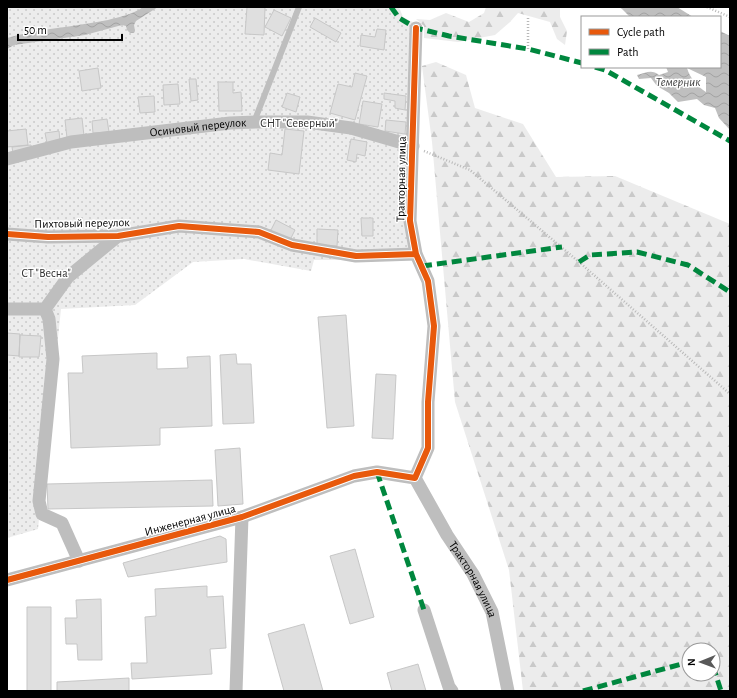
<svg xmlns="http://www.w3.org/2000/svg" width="737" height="698" font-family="'Alegreya Sans',sans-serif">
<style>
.forest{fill:url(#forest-firs);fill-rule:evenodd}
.park{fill:url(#park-dots)}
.water{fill:url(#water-waves);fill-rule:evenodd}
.building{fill:#dfdfdf;stroke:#c7c7c7}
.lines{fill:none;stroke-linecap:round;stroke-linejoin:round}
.path{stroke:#b9b9b9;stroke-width:2.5;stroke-dasharray:1 2;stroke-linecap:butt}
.service{stroke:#bebebe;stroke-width:6}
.minor{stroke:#bebebe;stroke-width:13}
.quiet{stroke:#00873e;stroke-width:5;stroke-dasharray:10 5;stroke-linecap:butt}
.cycleway-casing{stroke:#fff;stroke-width:8}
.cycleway{stroke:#e8590c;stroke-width:6}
.labels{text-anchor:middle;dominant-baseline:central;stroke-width:3;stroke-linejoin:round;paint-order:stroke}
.park-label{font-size:12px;fill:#333;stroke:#fff}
.street-label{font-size:12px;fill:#000;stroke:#fff}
.water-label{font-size:13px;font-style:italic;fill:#444;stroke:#fff}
</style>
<defs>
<pattern id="forest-firs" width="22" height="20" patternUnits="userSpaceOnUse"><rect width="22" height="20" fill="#ececec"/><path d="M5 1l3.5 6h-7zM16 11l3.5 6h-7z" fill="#c9c9c9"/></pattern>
<pattern id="park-dots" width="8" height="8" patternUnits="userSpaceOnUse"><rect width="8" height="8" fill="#ececec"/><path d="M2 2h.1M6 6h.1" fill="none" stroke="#c9c9c9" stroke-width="1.8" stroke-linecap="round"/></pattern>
<pattern id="water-waves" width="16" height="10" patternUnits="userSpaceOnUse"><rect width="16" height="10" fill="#bfbfbf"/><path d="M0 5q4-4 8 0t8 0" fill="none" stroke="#a2a2a2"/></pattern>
</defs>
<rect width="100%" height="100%" fill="#fff"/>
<path class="forest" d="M486,7H560V17L567,31L565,45L557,39L550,22L518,13L510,22L495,35L458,42L424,38V26L416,19L430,20L446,13L469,22L484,13Z
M436,62L466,75L475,108L523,124L556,177L615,176L730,224V691H523L509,570L455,402L432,142L422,66ZM689,650H713V674H689Z"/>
<path class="park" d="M7,7H399L403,17L420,26L409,252L355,260H314L311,271L244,259L193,262L135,305L61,309L38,529L7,538Z"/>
<path class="water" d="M143,7H158L136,21L134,25L135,31L134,33H130L127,30L126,26L122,25L85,35L14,45L7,49V38C40,28 75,27 108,20C119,17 134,14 143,7Z
M619,7H677L693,17H630L622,9Z
M720,31L730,36V130L719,118L715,108L704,105L697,99L678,102L669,93L657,86L651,78L639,79L637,75C645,73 652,69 659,75L668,72L666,67H720ZM687,68L706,77V92C697,86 690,78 687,68Z"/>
<path class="building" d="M247,7H265L264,35L245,34Z
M274,10L291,18L282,36L265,27Z
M315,18L341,33L336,42L310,27Z
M377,29L386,30L384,50L360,46L361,35L375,37Z
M98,68L101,88L82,91L79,71Z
M355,73L367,76L355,120L330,113L338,84L352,87Z
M189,79H196L198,100L191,101Z
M218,82H233V93L241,92L242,111H219Z
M178,84L180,104L164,105L163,85Z
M287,93L300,97L296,112L282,107Z
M384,93L406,96L405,110L395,108V101L384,99Z
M154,96L155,112L140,113L138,97Z
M363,101L382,104L378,127L359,124Z
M82,118L84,136L67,138L65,120Z
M107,119L109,132L93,133L92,121Z
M386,120L406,122L405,134L385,131Z
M26,129L28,145L7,147V131Z
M285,129L304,131L299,174L268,170L270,153L282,155Z
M59,131L60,141L47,143L45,133Z
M351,139L367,142L365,156L357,154L356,162L347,160Z
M31,145L32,151L13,153L12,147Z
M361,218H373V236H362Z
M276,220L295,230L289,242L270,232Z
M317,229L338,230L337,246L317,245Z
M346,315L354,426L327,428L318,317Z
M7,333L20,334L19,356L7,355Z
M20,335L41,336L39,357H19Z
M157,353V369L188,368L187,357L210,356L212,426L160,428V445L71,448L68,373H83L82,356Z
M236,354L237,364H251L254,423L223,424L220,355Z
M376,374L396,375L393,439L372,438Z
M240,448L243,504L218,506L215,450Z
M212,480L213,506L48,509L47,484Z
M220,536L226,539L227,562L128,577L123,563Z
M355,549L374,617L350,624L330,556Z
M207,586V597L223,596L226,648L210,649L212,674L132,679L131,663H147L145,617L156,616L155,589Z
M101,599L102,660H78L77,644H66L65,618H77L76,600Z
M27,607H51V691H27Z
M304,624L323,691H284L268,634Z
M418,664L426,691H392L387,673Z
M129,678V691H57V682Z"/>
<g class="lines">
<path class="path" d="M707,7L730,17
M528,49V17
M424,151L470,170L579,262L730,394"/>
<path class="service" d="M254,122L299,7"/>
<g class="minor">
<path id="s1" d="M7,159L71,142L230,123L257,122H307L351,128L413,146"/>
<path d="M7,234L48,237L118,236L179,226L259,232L292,245L356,256L416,254"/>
<path d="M7,309H45L68,277L118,236"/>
<path d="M45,309L49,319L53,359L39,501L42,514L62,523L79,561"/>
<path d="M415,478L428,448V402L434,326L428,281L416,254L410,221L416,28"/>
<path id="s2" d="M415,478L447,535L473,574L492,612L508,691"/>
<path d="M7,580L242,517L354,476L377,472L415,478"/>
<path d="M424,610L449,687L452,691"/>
<path d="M236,691L242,517"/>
</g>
<path class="quiet" d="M391,7L399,18L416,28L449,36L528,49L582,63
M595,67L605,70L730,141
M579,262L590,255L637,252L688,265L730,292
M422,266L562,247
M377,472L424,610
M713,666L721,691
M583,691L689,662"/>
<g class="cycleway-casing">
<path id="cycleway" d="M7,234L48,237L118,236L179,226L259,232L292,245L356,256L416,254
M7,580L242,517L354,476L377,472L415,478L428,448V402L434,326L428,281L416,254L410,221L416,28"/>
</g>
<use href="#cycleway" class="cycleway"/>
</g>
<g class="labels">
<g class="park-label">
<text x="299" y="123">СНТ "Северный"</text>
<text x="46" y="273">СТ "Весна"</text>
</g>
<g class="street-label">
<text stroke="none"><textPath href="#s1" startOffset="194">Осиновый переулок</textPath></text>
<text transform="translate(401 179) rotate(-89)">Тракторная улица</text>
<text transform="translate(82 223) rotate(-1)">Пихтовый переулок</text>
<text transform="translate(190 520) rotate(-15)">Инженерная улица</text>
<text stroke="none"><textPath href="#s2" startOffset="117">Тракторная улица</textPath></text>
</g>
<g class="water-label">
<text x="678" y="82">Темерник</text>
</g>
</g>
<rect width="737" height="698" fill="none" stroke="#000000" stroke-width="16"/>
<rect x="581" y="16" width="140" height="52" fill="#ffffff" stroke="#999999"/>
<rect x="589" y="29" width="20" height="6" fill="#e8590c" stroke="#999999"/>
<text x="617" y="36" font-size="12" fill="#000000">Cycle path</text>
<rect x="589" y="49" width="20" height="6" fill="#00873e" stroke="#999999"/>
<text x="617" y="56" font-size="12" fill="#000000">Path</text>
<g transform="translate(701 662) rotate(269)"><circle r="19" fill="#ffffff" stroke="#999999"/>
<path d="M0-3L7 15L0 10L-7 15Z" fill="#595959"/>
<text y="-6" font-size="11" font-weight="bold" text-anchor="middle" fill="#000000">N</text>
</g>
<path d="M18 34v6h104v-6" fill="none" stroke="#000000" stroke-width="2"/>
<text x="24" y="34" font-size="12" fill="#000000" stroke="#ffffff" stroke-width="3" paint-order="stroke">50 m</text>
</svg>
